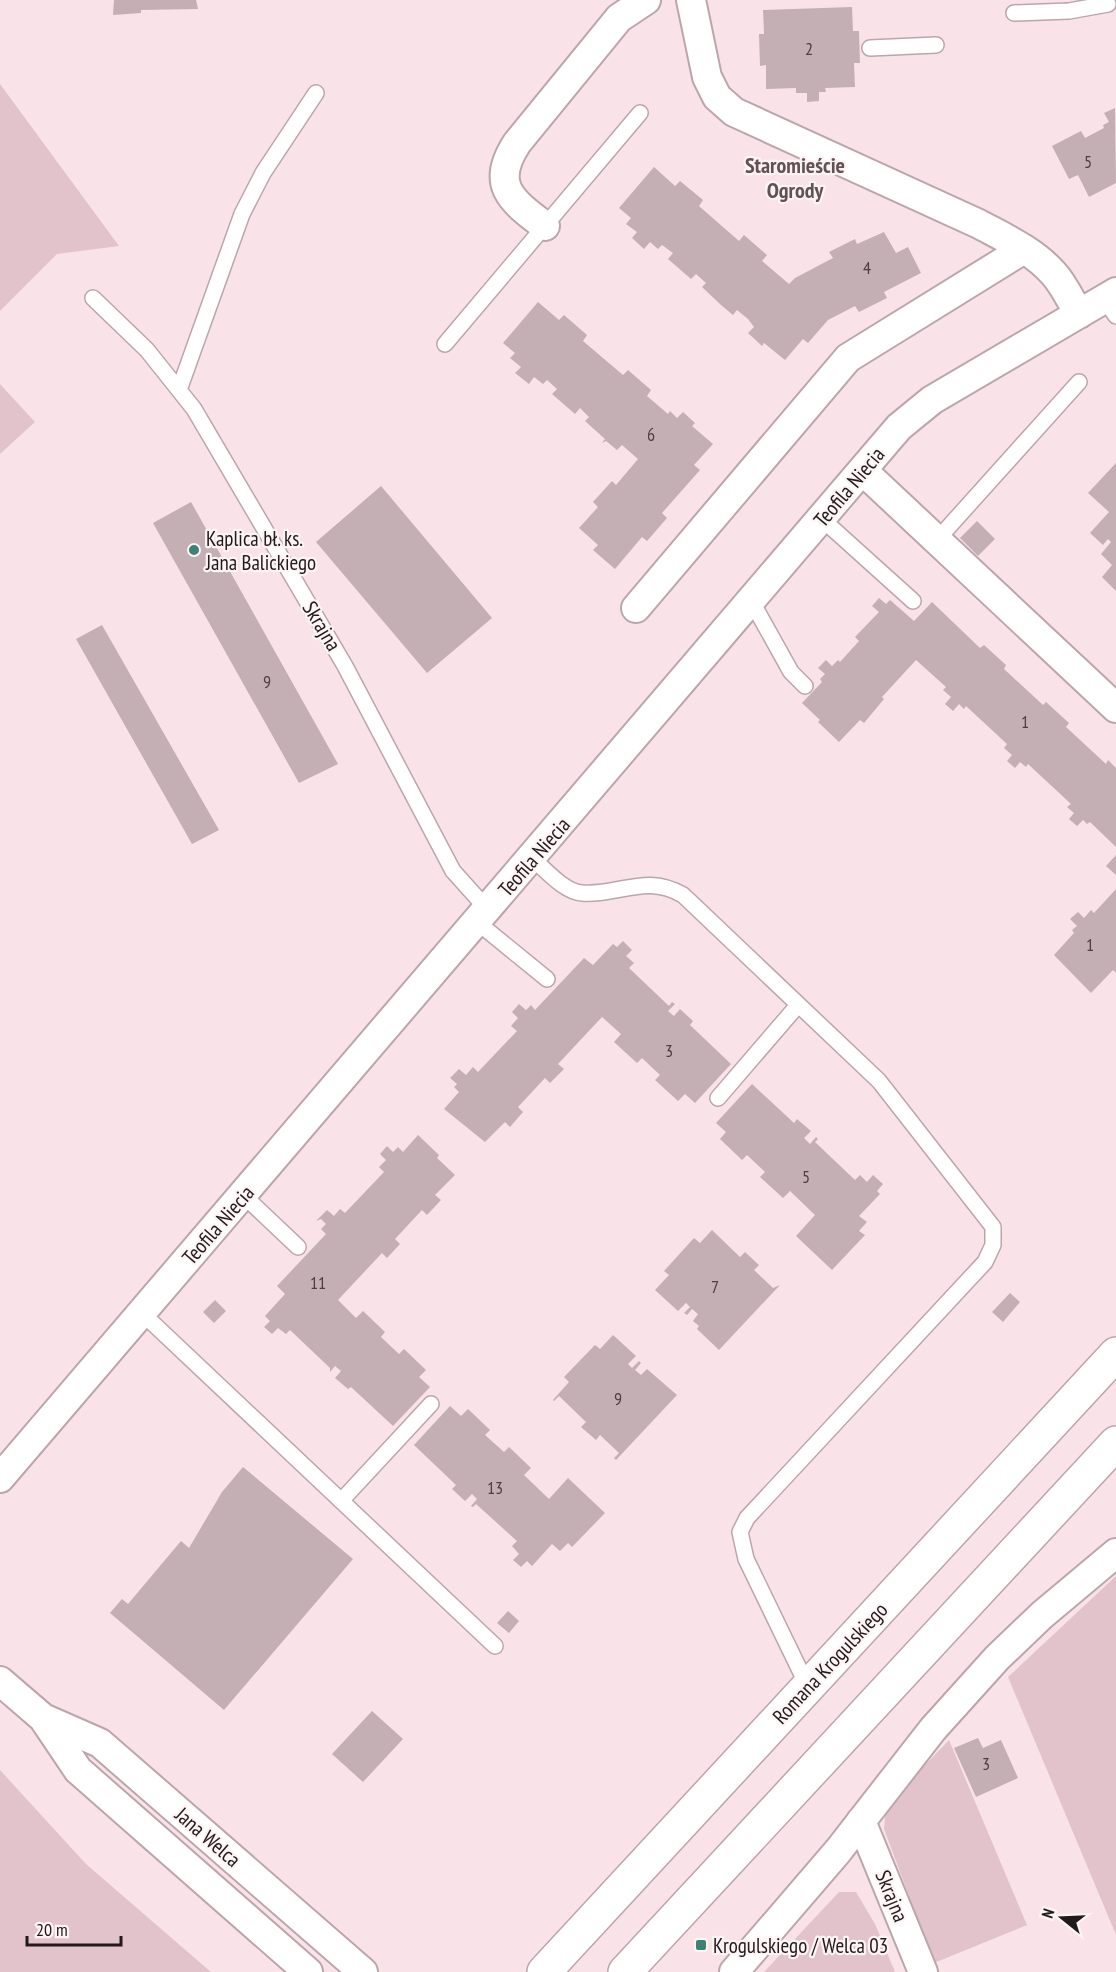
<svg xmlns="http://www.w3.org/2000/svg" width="1116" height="1972" font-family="'PT Sans Narrow',sans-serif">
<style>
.green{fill:#e3c3cb}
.building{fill:#c4afb4}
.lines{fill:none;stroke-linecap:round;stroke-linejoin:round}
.service-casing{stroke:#bba6ac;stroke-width:18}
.minor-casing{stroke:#bba6ac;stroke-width:32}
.secondary-casing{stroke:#bba6ac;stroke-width:36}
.service{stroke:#fff;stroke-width:15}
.minor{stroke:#fff;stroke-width:28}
.secondary{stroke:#fff;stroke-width:33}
.poi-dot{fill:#3e8276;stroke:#fdf4f6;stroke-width:2}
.labels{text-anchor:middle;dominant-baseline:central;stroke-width:4.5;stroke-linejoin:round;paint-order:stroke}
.number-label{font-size:18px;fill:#4a3e41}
.street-label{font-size:21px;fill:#21191b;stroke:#fdf4f6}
.poi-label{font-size:21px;fill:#21191b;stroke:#fdf4f6;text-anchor:start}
.neighbourhood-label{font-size:22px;font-weight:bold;fill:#635156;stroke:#fdf4f6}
</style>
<rect width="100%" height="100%" fill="#f9e3e8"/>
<path class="green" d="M0,84L119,246L57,254L0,311Z
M0,384L35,422L0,454Z
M1116,1576V1935L1008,1677Z
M949,1740L1027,1925L934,1963L884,1829L886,1806Z
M0,1770L86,1864L211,1972H0Z
M839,1892H856L875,1924L895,1972H764Z"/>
<path class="building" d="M114,0H196L198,9L141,10V13L113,15Z
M852,7L853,31H859L860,63H854L855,87L825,88L826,92H819V101L807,102V93H796V88L766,89V65L760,66L759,34H764L763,10Z
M1115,108L1116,183L1089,197L1078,175L1069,179L1052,146L1081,131L1085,138L1104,128L1103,125L1109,122L1104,113Z
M654,167L675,186L680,181L703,200L699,206L739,241L744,235L767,255L762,261L789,284L795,278L833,258L829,252L855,239L857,244L884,232L896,253L908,247L921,273L884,292L887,298L859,312L855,306L828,320L808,343L803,339L785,360L764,343L762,346L748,333L754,327L748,319L737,310L733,315L721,305L702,287L706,283L696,274L691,279L668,259L673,253L662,245L658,249L650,242L644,249L632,238L637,232L626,224L631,218L619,208Z
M538,302L559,320L564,315L587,335L583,341L623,375L628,370L651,390L647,396L668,414L670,411L677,418L683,412L695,423L692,426L713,444L694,465L700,470L662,513L667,518L647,541L642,537L615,569L593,550L598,545L579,528L598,507L593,502L612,481L616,485L638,459L622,445L617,450L606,441L602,443L605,439L585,421L589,417L580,408L575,414L552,394L557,389L547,380L543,384L534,377L529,384L515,373L521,367L510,358L515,353L503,343Z
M1116,463V591L1102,577L1112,565L1101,554L1111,542L1108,539L1103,545L1090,533L1109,512L1088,493Z
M381,486L492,618L427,673L316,542Z
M191,502L338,764L299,783L153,523Z
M977,521L995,539L978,556L960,538Z
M879,598L886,604L890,600L914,621L932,602L980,648L984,645L1006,665L1004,669L1043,705L1046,702L1069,723L1066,727L1106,764L1108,760L1116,768V847L1090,822L1087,824L1083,820L1077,826L1069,819L1074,813L1067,807L1071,804L1028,764L1026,767L1020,762L1015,768L1007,761L1012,755L1004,748L1007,744L966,706L964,709L959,704L953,711L945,704L951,697L943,690L946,687L916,660L882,697L884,699L864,723L860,720L839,742L818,722L820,720L802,703L822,682L820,679L825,674L818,668L826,660L832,666L838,660L840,662L859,641L855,637L879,612L872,606Z
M102,625L219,830L192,844L76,639Z
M1116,855V875L1106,866Z
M1116,889V973L1113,970L1091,993L1054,955L1074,933L1072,930L1077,926L1070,919L1078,912L1084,918L1091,910L1094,913Z
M623,941L632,950L626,956L634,963L629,968L669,1006L672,1002L675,1004L668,1011L674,1016L680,1009L693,1021L690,1025L731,1064L695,1103L685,1094L678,1101L655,1080L660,1075L642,1058L637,1063L614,1042L621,1034L602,1017L558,1064L564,1069L550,1083L545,1078L518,1107L523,1112L510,1127L505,1122L485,1142L444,1109L459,1092L454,1087L457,1084L450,1078L459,1069L466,1075L473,1067L478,1072L517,1031L511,1026L518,1018L512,1012L519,1004L526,1010L531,1005L535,1010L584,958L593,965L613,944L617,947Z
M752,1084L794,1123L797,1119L811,1131L804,1138L810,1144L816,1137L818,1139L815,1142L855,1180L860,1175L867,1182L873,1175L883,1184L877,1191L880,1194L859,1216L867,1222L859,1231L865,1235L832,1270L796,1236L815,1215L790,1191L783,1198L760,1177L765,1172L747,1155L742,1160L720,1139L726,1132L716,1123Z
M418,1135L439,1155L437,1158L455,1175L435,1195L441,1200L427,1215L422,1210L395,1239L400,1244L387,1258L382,1253L338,1300L356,1318L363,1311L385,1332L381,1337L399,1354L404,1349L426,1370L419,1377L430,1387L393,1426L351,1387L348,1389L335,1378L341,1371L335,1366L330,1372V1368L290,1330L286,1334L278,1328L272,1334L264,1327L270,1321L265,1316L285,1294L277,1286L326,1234L321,1229L326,1224L321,1219L316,1221L327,1210L334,1216L340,1209L345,1213L384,1172L379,1167L386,1160L380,1154L387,1146L393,1152L398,1147L403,1152Z
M712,1230L740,1257L745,1252L759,1265L754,1270L773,1288L780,1285L719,1350L697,1329L699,1326L693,1321L698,1314L692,1309L687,1315L684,1313L690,1307L686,1303L678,1311L655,1290L669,1275L664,1271L694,1238L700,1243Z
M1010,1293L1020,1302L1003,1322L992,1312Z
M215,1300L226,1311L214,1323L203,1312Z
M613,1335L636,1356L628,1364L632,1368L639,1361L641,1363L635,1370L641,1375L647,1369L677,1395L616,1460L614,1458L619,1453L600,1435L596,1440L581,1427L586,1422L559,1396L554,1401L553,1400L569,1382L564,1377L595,1345L600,1349Z
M450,1406L461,1416L468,1409L490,1430L485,1435L504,1452L509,1447L531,1468L524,1475L549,1499L568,1478L605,1513L572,1547L568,1543L560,1551L552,1544L532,1566L527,1561L521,1567L513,1560L519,1554L512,1546L517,1541L476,1504L473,1507L471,1506L477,1499L472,1494L465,1501L452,1489L456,1485L414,1445Z
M243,1467L353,1559L224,1710L110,1613L122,1599L128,1604L181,1541L189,1548L222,1492Z
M508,1611L519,1621L509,1633L497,1623Z
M372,1711L403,1739L363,1782L332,1754Z
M978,1738L983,1748L1001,1740L1018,1778L976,1797L954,1748Z"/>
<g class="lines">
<g class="service-casing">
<path id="service" d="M1014,13L1069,11L1108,4
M870,48L936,45
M93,298L147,350L194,409L345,666L453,871L488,910
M1104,299L1116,316
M445,344L640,113
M179,390L242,214L263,173L316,93
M822,519L913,601
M936,541L1079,382
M752,602L791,672L805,686
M532,858C545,869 564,892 582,893C619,896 646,873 683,895L879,1081L993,1227V1245L985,1262L747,1518L740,1532L746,1559L808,1687
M477,922L547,979
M718,1098L798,1005
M243,1195L298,1247
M142,1313L495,1646
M341,1501L431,1404"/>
</g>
<g class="minor-casing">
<path id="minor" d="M691,0L707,77L717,97L734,112L979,224C1005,238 1034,251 1054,274C1064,285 1071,301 1079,314
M545,226C510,200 490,184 517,143L619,18L646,0
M863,471L1116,708
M636,608L848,358L1024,249
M0,1478L899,427L932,400L1116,292
M0,1681L43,1718L78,1770L308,1972
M43,1718L100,1743L363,1972
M861,1821L923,1972
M734,1972L838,1851L933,1729L997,1658L1042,1615L1116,1553"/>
</g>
<g class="secondary-casing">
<path id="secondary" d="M544,1972L1116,1354
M625,1972L1116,1443"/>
</g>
<use href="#service" class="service"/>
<use href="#minor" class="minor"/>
<use href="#secondary" class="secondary"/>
</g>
<g class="poi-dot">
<circle cx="194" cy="550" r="6"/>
<rect x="695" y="1939" width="12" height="12" rx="3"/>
</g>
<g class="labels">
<g class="number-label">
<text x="809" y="48">2</text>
<text x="1088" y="161">5</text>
<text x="867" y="267">4</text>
<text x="651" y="434">6</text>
<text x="267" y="681">9</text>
<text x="1025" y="721">1</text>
<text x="1090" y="944">1</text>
<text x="669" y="1050">3</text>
<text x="806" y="1176">5</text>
<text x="318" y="1282">11</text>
<text x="715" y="1286">7</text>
<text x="618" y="1398">9</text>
<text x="495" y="1487">13</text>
<text x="986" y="1763">3</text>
</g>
<g class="street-label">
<text transform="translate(849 487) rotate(-50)">Teofila Niecia</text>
<text transform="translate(322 626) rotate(59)">Skrajna</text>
<text transform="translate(534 857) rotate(-49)">Teofila Niecia</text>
<text transform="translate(218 1225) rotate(-49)">Teofila Niecia</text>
<text transform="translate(830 1663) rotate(-47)">Romana Krogulskiego</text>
<text transform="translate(208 1837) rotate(41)">Jana Welca</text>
<text transform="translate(892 1896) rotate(68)">Skrajna</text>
</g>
<g class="poi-label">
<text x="206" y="538">Kaplica bł. ks.<tspan x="206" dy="24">Jana Balickiego</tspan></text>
<text x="713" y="1945">Krogulskiego / Welca 03</text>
</g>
<g class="neighbourhood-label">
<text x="795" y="165">Staromieście<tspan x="795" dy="25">Ogrody</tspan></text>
</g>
</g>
<g transform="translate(1062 1918) rotate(288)" stroke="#fdf4f6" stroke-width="4.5" paint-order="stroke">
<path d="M0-4.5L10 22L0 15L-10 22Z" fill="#21191b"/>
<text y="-9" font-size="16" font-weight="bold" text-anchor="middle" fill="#21191b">N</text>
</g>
<path d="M27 1936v9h94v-9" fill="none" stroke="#21191b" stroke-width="3"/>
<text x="36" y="1936" font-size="18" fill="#21191b" stroke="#fdf4f6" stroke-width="4.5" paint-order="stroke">20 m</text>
</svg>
